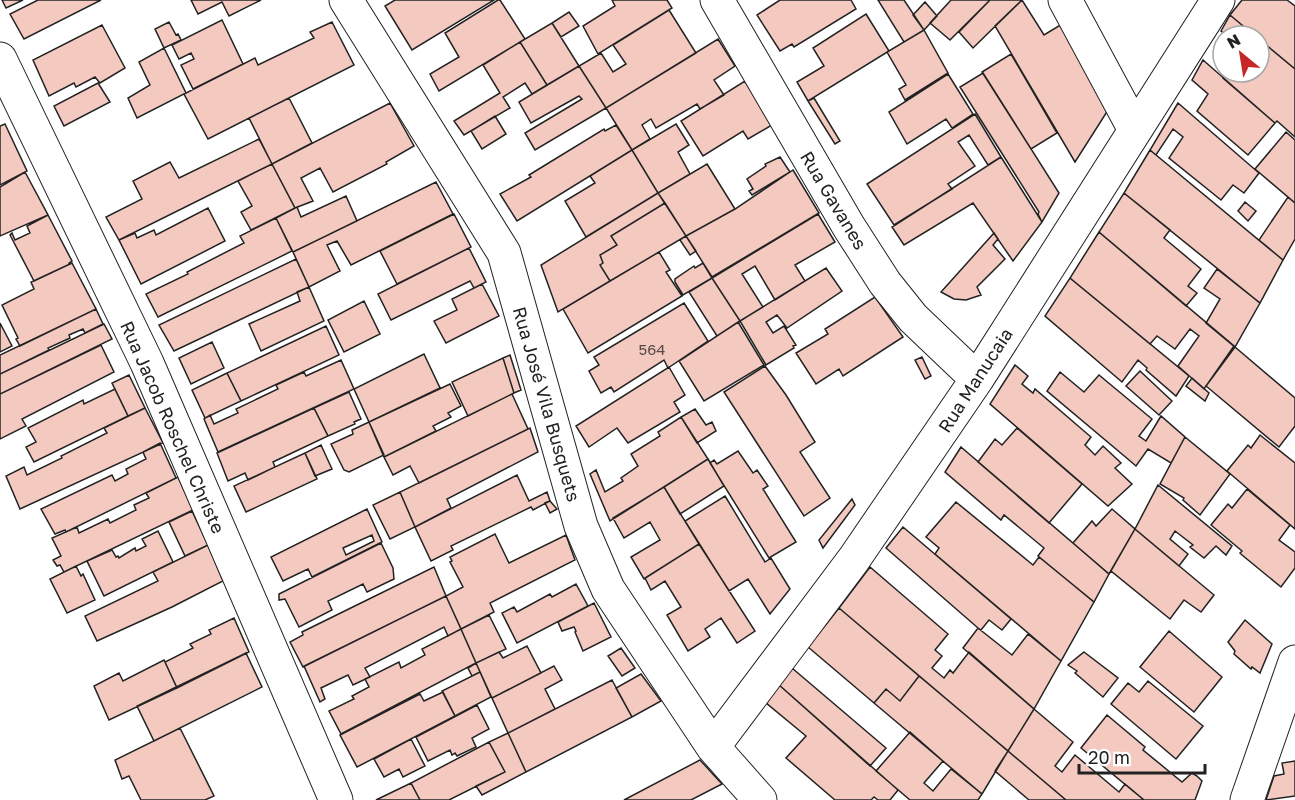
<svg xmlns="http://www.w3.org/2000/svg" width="1295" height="800" font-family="'Golos Text',sans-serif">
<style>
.building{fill:#f3c9c0;stroke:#222;stroke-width:1.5;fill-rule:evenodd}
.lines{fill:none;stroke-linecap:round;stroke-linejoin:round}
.minor-casing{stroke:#222;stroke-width:35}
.minor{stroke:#fff;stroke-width:33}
.labels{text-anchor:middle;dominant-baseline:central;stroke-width:4.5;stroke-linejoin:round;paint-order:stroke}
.number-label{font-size:15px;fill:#564c4a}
.street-label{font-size:18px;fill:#222;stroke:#fff}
</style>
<rect width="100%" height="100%" fill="#fff"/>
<path class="building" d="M2,0H23L6,8Z
M38,0H101L24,39L10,14Z
M191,0H261L229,16L222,2L198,14Z
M395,0H494L412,50L385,6Z
M498,0H500L525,39L439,91L430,74L459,57L445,33Z
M612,0H667L672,8L598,54L583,26L615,6Z
M780,0H851L856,9L794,47L792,44L780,51L757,15Z
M878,0H904L924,30L904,42Z
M951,0H990L950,40L930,23Z
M990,0H1022L973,48L959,32Z
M1022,0L1044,35L1062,24L1110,107L1075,162L995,26Z
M1242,0H1287L1295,6V69L1259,39V36H1255L1230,15Z
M925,2L937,16L924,30L913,15Z
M669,10L696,53L606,108L579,66L601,53L613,72L626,64L613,45Z
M569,12L579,26L561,37L552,23Z
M866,14L889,51L808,101L797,82L824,66L813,48Z
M1230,15L1255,36H1227L1221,31Z
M222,20L243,64L193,89L181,65L194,59L191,53L179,59L172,45Z
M169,22L176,35L178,34L181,40L164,48L155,29Z
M332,22L354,65L208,139L184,94L255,58L258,65L314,38L310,32Z
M552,23L579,66L547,85L520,42Z
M102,25L125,68L100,83L95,77L76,87L74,83L49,96L33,60Z
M924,30L948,73L905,100L899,89L906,85L887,52Z
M718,39L735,66L714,80L724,95L700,109L697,104L656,128L651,119L642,125L650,139L632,150L606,108Z
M1259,39L1295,69V137L1277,121L1275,123L1223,78L1227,72H1259Z
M520,42L547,85L532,94L525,83L503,97L510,108L464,135L454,121L500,93L483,65Z
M164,48L186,93L137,118L128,98L150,85L139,62Z
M1011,54L1057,133L1031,149L982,72Z
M1203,60L1275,123L1248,155L1197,111L1208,94L1192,80Z
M579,66L606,108L535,150L525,133L582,99L579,96L531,123L519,102Z
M983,73L1059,193L1042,222L1038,214L1039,212L960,87Z
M948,74L973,114L952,128L946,119L907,144L889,112Z
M745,81L772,125L748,139L743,131L703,156L681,121Z
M98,83L110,102L64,126L54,106Z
M289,98L312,143L272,164L249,118Z
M814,98L840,141L835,144L808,101Z
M390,103L414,146L386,162L387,164L333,192L320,168L301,178L313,201L295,208L272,164Z
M1178,103L1259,173L1244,193L1233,185L1221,200L1169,158L1183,137L1173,129L1156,155L1150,150Z
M975,114L1001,157L988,165L969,135L958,142L975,166L948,184L952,189L894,225L867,184Z
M495,116L506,134L482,149L471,131Z
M5,124L27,171L0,185V126Z
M676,124L689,145L678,152L690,174L658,193L632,150Z
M616,125L632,150L517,221L500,194L531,177L529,175L604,129L605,131Z
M1286,132L1295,140V203L1255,169Z
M259,139L272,164L119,240L106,217L142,199L133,181L170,162L179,178Z
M632,150L658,193L586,237L565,201L595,183L590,176Z
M1150,150L1283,260L1260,303L1124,193Z
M780,157L790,172L752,195L749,191L753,189L747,179L766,166L765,164Z
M1001,157L1042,222L1013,261L973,203L904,245L892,227Z
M272,164L295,208L251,230L241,212L252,206L238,181Z
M707,164L735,209L686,236L658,193Z
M793,170L819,213L712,277L686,236L735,209Z
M25,172L48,215L0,236V187Z
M436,182L453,214L351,265L337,241L327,245L340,271L309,287L293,252Z
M658,193L665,203L611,236L617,245L600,255L603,263L600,265L610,281L558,312L541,265Z
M1124,193L1170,230L1164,238L1201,269L1188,286L1197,293L1186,306L1099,232Z
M346,196L357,221L293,252L276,218L297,207L301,217Z
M1288,197L1295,203V239L1283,260L1259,240Z
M1245,202L1256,211L1248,221L1238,211Z
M665,203L686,236L610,281L600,265L603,263L600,255L617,245L611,236Z
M208,208L225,241L141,284L119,240L135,233L137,238L154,230L156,235Z
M454,214L471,247L397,284L380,251Z
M818,214L835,242L795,265L805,281L775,300L755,266L742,274L763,307L740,321L712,278Z
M48,215L72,261L69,263L70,264L34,281L10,235L12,233L15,240L30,233L27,226Z
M276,218L292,251L158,317L146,294L188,274L187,272L244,243L240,236Z
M1099,232L1234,346L1204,389L1178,366L1199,336L1190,329L1175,349L1157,336L1150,344L1070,278Z
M994,233L998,239L993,245L1005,259L977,287L981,295L966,300L954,299L941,292Z
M686,236L696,251L690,255L680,240Z
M469,248L486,282L474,288L470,281L391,320L378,294Z
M659,252L670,270L666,272L682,296L588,353L563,309Z
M296,259L309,287L174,351L159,325Z
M72,263L96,309L20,346L16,339L18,338L2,305L34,289L31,282Z
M703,263L712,278L683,295L675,282V279L694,266L695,268Z
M826,268L842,291L787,328L777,315L766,322L773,333L784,326L796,345L793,346L794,348L766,365L740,321Z
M1217,269L1260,303L1235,347L1206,323L1220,299L1204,288Z
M712,278L740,321L717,336L689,292Z
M1070,278L1189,376L1176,396L1146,370L1147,368L1138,360L1122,382L1045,316Z
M482,284L499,316L446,343L434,321L457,310L452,299Z
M309,287L324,321L261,351L249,324L300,301L297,292Z
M875,297L903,337L843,376L839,369L816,384L796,353L828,334L825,329Z
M364,301L380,334L344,352L328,320Z
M684,303L708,341L668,368L664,360L614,392L611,387L601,393L589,371L599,365L594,357Z
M96,309L103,324L85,333L83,329L69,335L70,338L48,348L49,350L0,374V355Z
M738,322L764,365L704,401L679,361Z
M0,323L12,346L0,352Z
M104,324L112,339L0,394V374Z
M326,326L339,355L241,401L227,373Z
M212,342L224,368L191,384L179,358Z
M101,345L114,372L22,419L26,426L0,439V394Z
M1235,347L1295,398V426L1279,447L1206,386Z
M424,354L440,388L369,422L354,389Z
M510,355L521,390L514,393L503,358Z
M922,357L931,376L925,379L915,360Z
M503,358L514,393L468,416L452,382Z
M341,360L354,389L218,452L204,419L210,415L214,424L238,413L236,409L278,389L276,385L304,372L306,376Z
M1015,365L1028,376L1022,384L1033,393L1035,389L1091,437L1085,445L1095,455L1103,446L1121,463L1115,468L1132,484L1108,506L990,404Z
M765,366L786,395L815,442L800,452L830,498L804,516L724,392Z
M669,367L685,395L674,402L680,412L628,443L617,428L589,447L576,426Z
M1140,371L1172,401L1159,415L1126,386Z
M1060,372L1084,392L1099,375L1152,419L1139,436L1146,441L1161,416L1185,437L1171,463L1148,449L1136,466L1129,460L1047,391Z
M227,373L241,401L205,418L192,390Z
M129,375L145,408L128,416L112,383Z
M1192,378L1209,393L1205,401L1186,386Z
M450,384L461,406L448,413L451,417L433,426L436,431L384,457L369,422Z
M115,389L128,416L34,462L26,447L36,442L28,428L83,400L84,404Z
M349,392L361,419L354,422L355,424L328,436L314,408Z
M512,394L528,429L419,483L410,466L393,475L384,457Z
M145,408L163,443L20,509L6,476L24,467L27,475L62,458L61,456L107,433L104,428Z
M314,408L328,436L273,462L275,467L248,480L245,473L228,481L217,453Z
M695,409L706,425L712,422L716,431L697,443L681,417Z
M681,417L708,459L610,521L590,474L596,470L605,492L623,481L621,478L638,466L631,454L660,436L658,432Z
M369,422L384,455L349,472L344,470L331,444L353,434L352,430Z
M530,428L538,452L447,499L451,508L415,527L400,492Z
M1017,428L1082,484L1049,523L978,462L995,439L1002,445Z
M1260,435L1295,463V529L1227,471L1248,445L1251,448Z
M1185,437L1230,474L1200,515L1183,500L1184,498L1160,484Z
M160,443L176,478L66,532L65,530L55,534L41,509L112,475L115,481L128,474L126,469L146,459L143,452Z
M321,445L332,469L315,476L305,453Z
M961,447L1109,574L1094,602L1038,556L1044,548L1004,515L1001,520L945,472Z
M738,451L753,473L757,470L768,486L763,489L796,542L769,558L710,463L714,460L717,464Z
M305,453L317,479L246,512L234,486Z
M708,459L724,486L680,514L664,487Z
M517,475L529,501L547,492L550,501L533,510L531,507L451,546L453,550L431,561L415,527Z
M178,477L193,510L64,572L60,565L57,566L53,560L61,556L52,538L77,527L79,533L108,519L110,523L136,510L134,505L149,498L146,493Z
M1158,485L1232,546L1226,555L1216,546L1204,558L1190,547L1193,545L1175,531L1170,539L1188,554L1179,566L1135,529Z
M664,487L699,544L644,579L631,557L660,540L650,522L624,538L613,518Z
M1247,489L1290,525L1279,540L1295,552V568L1281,587L1242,555L1240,553L1242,551L1211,525L1228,504L1232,508Z
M400,492L415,527L390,539L373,505Z
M725,496L765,562L771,558L790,589L770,614L748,579L729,591L685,521Z
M852,499L855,505L823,548L819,540Z
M550,501L557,509L550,513L545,503Z
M956,502L1033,565L1039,557L1094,602L1061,661L935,554L939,548L926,537Z
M367,509L382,542L312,577L308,569L283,581L271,557ZM372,535L374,541L346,555L343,548Z
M1112,509L1135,529L1109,574L1073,543L1092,521L1096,526Z
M192,511L208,545L185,556L169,522Z
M903,527L1011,619L1002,630L989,620L981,630L978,628L886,548Z
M1135,529L1214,595L1201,612L1184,600L1170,619L1111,571Z
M158,531L173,562L104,596L87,561L112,550L116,557L118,556L119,558L135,548L136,551L146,546L142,539Z
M495,534L509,563L566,535L575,560L490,603L494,612L461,629L446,596L463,587L450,562L452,561L450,557Z
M381,543L393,568L394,579L367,592L363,584L328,601L332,610L299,627L285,599L279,600V594Z
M699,544L755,631L737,643L721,618L705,629L710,637L688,651L667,615L681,607L665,581L651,590L645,578Z
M208,545L223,581L172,607L97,641L85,616L158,581L153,572Z
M76,566L81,576L83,574L95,600L67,613L50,579Z
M434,567L446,596L303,667L290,642L303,635L302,632Z
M870,567L948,634L935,650L942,656L932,668L944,678L950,670L953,673L969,652L1034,709L1008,751L839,608Z
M576,584L588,606L517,643L502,613L514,607L517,612L550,594L552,597Z
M446,596L461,629L448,636L444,627L365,668L370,677L355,684L353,685L348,675L321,688L325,699L320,702L304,666Z
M594,603L611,637L583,651L575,632L576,631L574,627L562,631L558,622Z
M839,608L919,676L900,701L886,689L874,703L808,647Z
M489,615L506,649L476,663L461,629Z
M234,618L249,652L177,688L165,662L193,648L190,644L211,634L209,630Z
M1245,620L1272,644L1260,673L1252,667L1251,669L1234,654L1235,651L1228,642Z
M978,628L1012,655L1028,634L1061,661L1034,709L963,648Z
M461,629L476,663L341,734L329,711L354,699L352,696L369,687L365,679L399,662L401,668L425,655L422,649Z
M1169,631L1222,677L1194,712L1140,667Z
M527,646L541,673L492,698L476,663L499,652L503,658Z
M621,648L635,668L622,676L608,656Z
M1084,652L1118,678L1103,697L1075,673L1077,671L1068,665Z
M246,653L262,687L154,741L137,706Z
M164,660L177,688L109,720L94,686L119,673L123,681Z
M476,663L480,672L472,676L468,668Z
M554,666L562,680L545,689L555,709L508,733L492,698Z
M792,668L886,748L870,766L778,684Z
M480,672L491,697L455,716L442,691Z
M641,674L661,701L632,717L616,688Z
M919,676L1008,751L982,794L874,703L886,689L900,701Z
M612,680L632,717L526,772L508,733Z
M1148,681L1203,726L1176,759L1111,704L1128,683L1139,692Z
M778,684L898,790L890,800H878L874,797L871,800H835L786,758L806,736L765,702Z
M443,692L455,716L357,767L340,735L420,694L424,701Z
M477,705L489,729L472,738L476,747L457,756L455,753L452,755L450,750L428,761L416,737Z
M1034,709L1073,742L1055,766L1062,772L1075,755L1119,792L1125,784L1144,800H1066L1008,751Z
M1107,715L1145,747L1143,750L1182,782L1192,773L1197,776L1202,781L1195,800H1144L1081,748Z
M180,728L214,796L205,800H141L129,776L122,779L115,760Z
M910,732L943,761L924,783L933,791L951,769L982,794L978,800H910L876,771Z
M508,733L526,772L482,795L476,786L505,772L489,742Z
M411,739L425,766L403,777L399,769L384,777L374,759Z
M489,742L505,772L449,800H420L411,783Z
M1008,751L1066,800H1029L995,771Z
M700,760L722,784L691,800H624Z
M1295,761V796L1266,800L1274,776L1284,774L1282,763Z
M411,783L420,800H376L378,799Z"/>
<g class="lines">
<g class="minor-casing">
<path id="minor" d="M346,0L504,253L581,526L608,589L713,747L760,800
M717,0L849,227L885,283L913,318L977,379
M1065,0L1135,130
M0,59L147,363L336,800
M713,747L854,559L977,379L1218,0
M1247,800L1295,662"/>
</g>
<use href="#minor" class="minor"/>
</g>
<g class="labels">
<g class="number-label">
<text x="652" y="349">564</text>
</g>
<g class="street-label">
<text transform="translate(834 200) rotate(59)">Rua Gavanes</text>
<text transform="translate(975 380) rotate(-57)">Rua Manucaia</text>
<text transform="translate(547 404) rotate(74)">Rua José Vila Busquets</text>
<text transform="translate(173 427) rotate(66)">Rua Jacob Roschel Christe</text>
</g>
</g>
<g transform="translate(1241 54) rotate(330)"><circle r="28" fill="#ffffff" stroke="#a7a7a7" stroke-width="1.5"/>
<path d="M0-4.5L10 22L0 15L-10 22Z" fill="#c62828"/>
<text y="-9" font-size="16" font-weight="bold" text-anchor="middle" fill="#222222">N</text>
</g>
<path d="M1079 764v9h126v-9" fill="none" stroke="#222222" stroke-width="3"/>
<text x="1088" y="764" font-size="18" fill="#222222" stroke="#ffffff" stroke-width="4.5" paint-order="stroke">20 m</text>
</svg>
